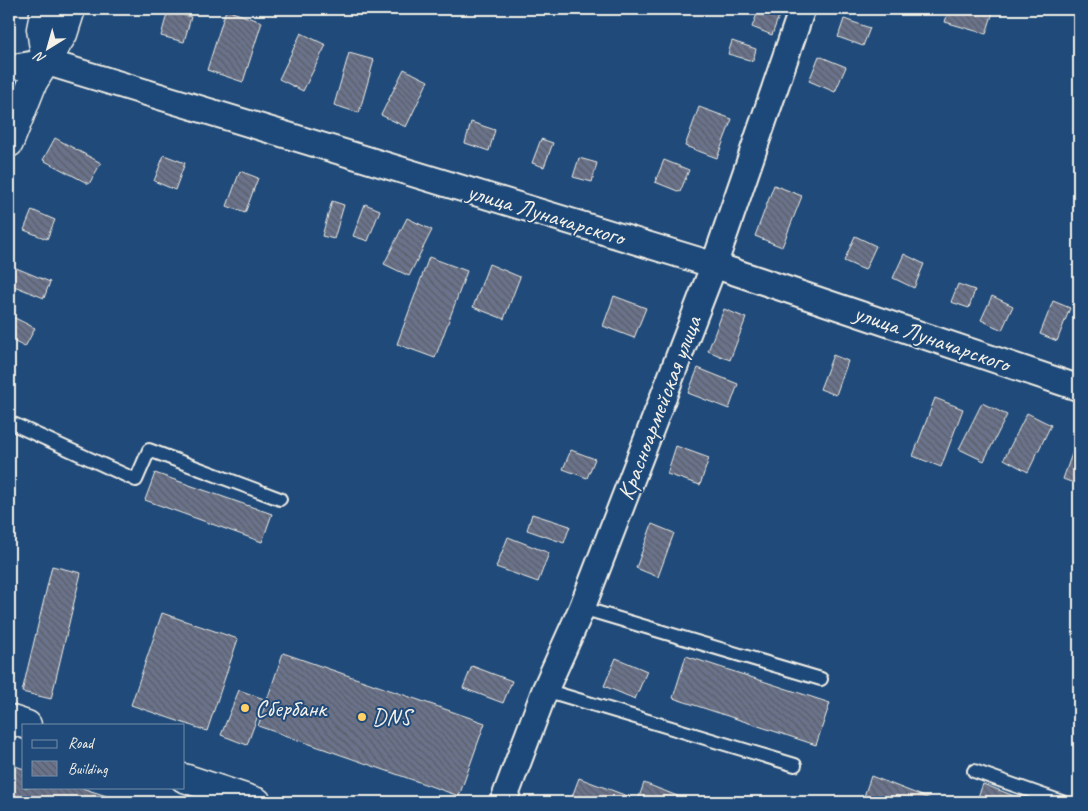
<svg xmlns="http://www.w3.org/2000/svg" width="1088" height="811" font-family="Caveat,sans-serif">
<style>
.building{fill:url(#building-back-hatch);stroke:#f4f1e8}
.lines{fill:none;stroke-linecap:round;stroke-linejoin:round}
.service-casing{stroke:#f4f1e8;stroke-width:16}
.minor-casing{stroke:#f4f1e8;stroke-width:29}
.tertiary-casing{stroke:#f4f1e8;stroke-width:31}
.service{stroke:#1f4a7a;stroke-width:12}
.minor{stroke:#1f4a7a;stroke-width:25}
.tertiary{stroke:#1f4a7a;stroke-width:28}
.poi-dot{fill:#ffd166;stroke:#1f4a7a;stroke-width:2}
.labels{text-anchor:middle;dominant-baseline:central;stroke-width:4;stroke-linejoin:round;paint-order:stroke}
.street-label{font-size:24px;fill:#f4f1e8;stroke:#1f4a7a}
.poi-label{font-size:24px;fill:#f4f1e8;stroke:#1f4a7a;text-anchor:start}
</style>
<defs>
<pattern id="building-back-hatch" width="6" height="6" patternUnits="userSpaceOnUse" patternTransform="scale(1.25)"><rect width="6" height="6" fill="#6a738b"/><path d="M-1 5l2 2M0 0l6 6M5-1l2 2" fill="none" stroke="#5a5e68"/></pattern>
</defs>
<rect width="100%" height="100%" fill="#1f4a7a"/>
<filter id="ink" filterUnits="userSpaceOnUse"><feTurbulence type="fractalNoise" baseFrequency=".02" numOctaves="2"/><feDisplacementMap in="SourceGraphic" scale="10" xChannelSelector="R" yChannelSelector="G"/><feConvolveMatrix kernelMatrix="1 2 1 2 8 2 1 2 1" color-interpolation-filters="sRGB"/></filter>
<g filter="url(#ink)">
<path class="building" d="M759,9H770L780,13L772,35L752,27Z
M949,9H994L986,34L945,22Z
M168,10L191,17L184,42L161,36Z
M226,10L262,22L243,82L207,70Z
M844,19L870,28L863,46L838,37Z
M301,33L326,45L303,91L279,79Z
M732,41L756,49L753,61L728,54Z
M349,53L374,60L359,113L334,105Z
M819,56L846,67L835,92L809,81Z
M404,69L428,81L406,127L381,115Z
M699,107L732,119L717,158L685,146Z
M471,122L495,130L489,151L465,143Z
M55,138L101,163L89,184L43,160Z
M541,139L553,143L544,167L532,163Z
M164,155L185,163L175,190L154,181Z
M579,158L597,163L592,182L573,177Z
M664,160L689,170L680,192L655,182Z
M240,171L258,178L245,213L227,206Z
M774,185L802,196L782,247L755,236Z
M332,201L344,205L334,239L322,236Z
M365,204L380,210L368,241L353,236Z
M32,210L55,220L47,239L24,230Z
M407,218L432,230L409,276L384,264Z
M855,236L876,246L865,270L844,261Z
M904,254L924,264L914,288L893,278Z
M429,257L467,271L435,358L397,344Z
M489,264L520,277L504,319L473,307Z
M9,265L50,282L44,298L9,284Z
M958,284L975,290L969,308L951,302Z
M614,296L646,308L634,338L603,326Z
M992,296L1013,306L1002,330L981,320Z
M1053,301L1070,308L1057,341L1040,334Z
M724,309L746,318L730,360L708,351Z
M9,315L35,328L25,347L9,339Z
M833,355L848,361L836,395L820,389Z
M698,368L738,384L729,409L688,393Z
M935,398L963,409L941,467L913,456Z
M982,403L1007,415L984,461L959,449Z
M1027,413L1051,425L1028,472L1004,459Z
M676,446L709,458L700,485L667,474Z
M1074,448L1079,450V485L1063,479Z
M571,450L595,459L587,478L563,469Z
M155,473L272,514L262,542L145,500Z
M532,514L570,526L564,543L527,530Z
M652,524L674,533L658,577L636,568Z
M508,537L549,553L538,582L496,567Z
M52,566L81,573L51,699L22,692Z
M162,613L238,639L207,731L131,705Z
M283,653L485,723L459,796L258,726Z
M686,656L830,703L816,745L673,698Z
M616,658L647,671L635,699L604,686Z
M472,666L512,681L503,703L463,688Z
M239,690L264,699L247,745L221,735Z
M10,764L24,769V787H79L125,802H9V769Z
M871,776L930,799L929,802H862Z
M579,778L638,800L644,783L693,802H570Z
M983,784L1030,802H976Z"/>
<g class="lines">
<g class="service-casing">
<path id="service" d="M9,422L136,480L149,450L280,499
M582,608L821,679
M545,690L795,765
M974,771L1062,802"/>
</g>
<g class="minor-casing">
<path id="minor" d="M9,68L46,62L714,265L1079,388
M503,802L545,690L582,608L714,265L802,9"/>
</g>
<g class="tertiary-casing">
<path id="tertiary" d="M45,9L41,29L46,62
M9,143L33,82L63,34L71,9
M9,719L27,725
M184,778L257,802"/>
</g>
<use href="#service" class="service"/>
<use href="#minor" class="minor"/>
<use href="#tertiary" class="tertiary"/>
</g>
</g>
<g class="poi-dot">
<circle cx="245" cy="708" r="5"/>
<circle cx="362" cy="717" r="5"/>
</g>
<g class="labels">
<g class="street-label">
<text transform="translate(546 214) rotate(17)">улица Луначарского</text>
<text transform="translate(932 338) rotate(19)">улица Луначарского</text>
<text transform="translate(659 408) rotate(-69)">Красноармейская улица</text>
</g>
<g class="poi-label">
<text x="255" y="708">Сбербанк</text>
<text x="372" y="717">DNS</text>
</g>
</g>
<rect width="1088" height="811" fill="none" stroke="#1f4a7a" stroke-width="30"/>
<rect x="15" y="15" width="1058" height="781" fill="none" stroke="#f4f1e8" stroke-width="2" filter="url(#ink)"/>
<rect x="22" y="724" width="162" height="65" fill="#1f4a7a" stroke="#748da6"/>
<rect x="32" y="740" width="25" height="8" fill="#1f4a7a" stroke="#748da6"/>
<text x="68" y="748" font-size="15" fill="#f4f1e8">Road</text>
<rect x="32" y="761" width="25" height="15" fill="url(#building-back-hatch)" stroke="#748da6"/>
<text x="68" y="774" font-size="15" fill="#f4f1e8">Building</text>
<g transform="translate(48 48) rotate(217)" stroke="#1f4a7a" stroke-width="4" paint-order="stroke">
<path d="M0-4L9 19L0 12L-9 19Z" fill="#f4f1e8"/>
<text y="-8" font-size="14" font-weight="bold" text-anchor="middle" fill="#f4f1e8">N</text>
</g>
</svg>
